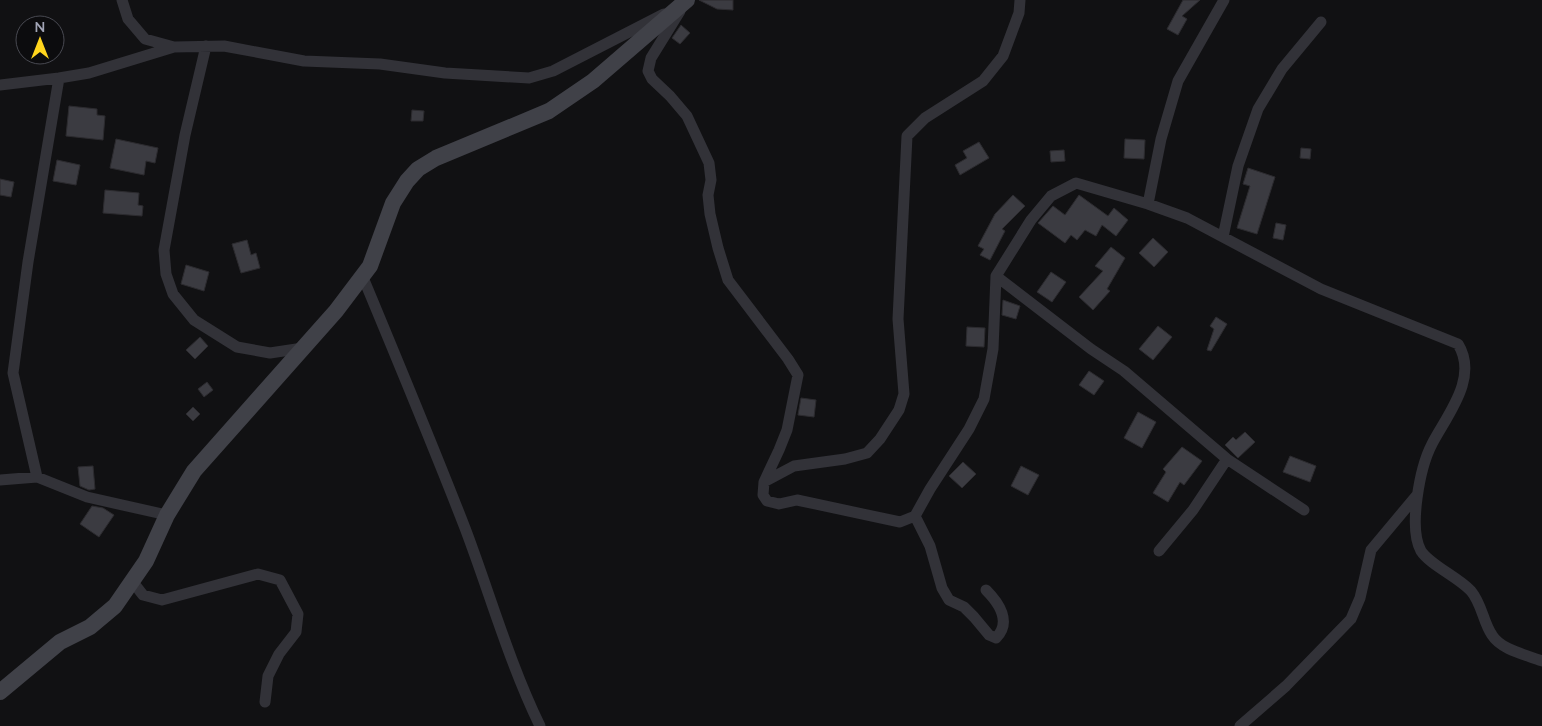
<svg xmlns="http://www.w3.org/2000/svg" width="1542" height="726" font-family="Lato,sans-serif">
<style>
.building{fill:#3b3b41;stroke:#2c2b2f}
.lines{fill:none;stroke-linecap:round;stroke-linejoin:round}
.street{stroke:#323238;stroke-width:11}
.secondary{stroke:#404148;stroke-width:16}
</style>
<rect width="100%" height="100%" fill="#111113"/>
<path class="building" d="M699,0H733V10L717,9Z
M1183,0H1200L1182,16L1187,19L1178,35L1167,29Z
M681,25L690,33L680,44L672,38Z
M69,106L97,109V115L105,116L103,140L66,136Z
M412,110L424,111L423,121H411Z
M116,139L158,148L155,163L146,161L144,175L110,168Z
M1125,139L1145,140L1144,159L1124,158Z
M979,142L989,158L960,175L955,165L967,158L963,151Z
M1301,148L1311,149L1310,159L1300,158Z
M1064,150L1065,161L1051,162L1050,151Z
M57,160L80,165L76,185L53,181Z
M1248,168L1275,177L1257,234L1237,228L1250,186L1243,184Z
M0,179L14,182L11,197L0,195Z
M105,190L139,193L138,205L143,206L142,216L103,213Z
M1013,195L1025,206L1002,229L1005,231L990,260L980,255L984,249L978,246L995,214Z
M1079,195L1108,216L1114,208L1128,220L1116,236L1102,225L1096,236L1085,230L1077,240L1071,235L1065,243L1038,223L1053,206L1065,215Z
M1276,223L1286,225L1283,240L1273,238Z
M1153,238L1168,252L1154,267L1139,253Z
M247,240L251,255L256,253L260,268L241,273L232,244Z
M1111,247L1125,258L1107,289L1110,291L1093,310L1079,297L1103,271L1095,266Z
M186,265L209,272L204,291L181,284Z
M1051,272L1066,282L1052,302L1037,292Z
M1003,300L1020,306L1016,319L1002,315Z
M1216,317L1227,324L1211,351L1207,350L1214,329L1210,326Z
M1158,326L1172,337L1153,360L1139,349Z
M967,327L985,328L984,347L966,346Z
M200,337L208,346L195,359L186,350Z
M1089,371L1104,381L1094,395L1079,385Z
M207,382L213,390L204,397L198,389Z
M801,398L816,400L814,417L798,415Z
M193,407L200,414L193,421L186,414Z
M1138,412L1156,422L1142,448L1124,438Z
M1245,432L1255,442L1238,458L1225,445L1233,437L1236,440Z
M1182,447L1202,461L1184,485L1180,482L1168,502L1153,493L1166,472L1163,469Z
M1290,456L1316,466L1310,482L1283,472Z
M963,462L976,474L962,488L949,476Z
M93,466L95,489L89,490L80,486L78,467Z
M1021,466L1039,475L1028,495L1011,486Z
M92,506L103,508L114,515L99,537L80,524Z"/>
<g class="lines">
<path class="street" d="M122,0L128,19L145,39L174,47
M680,11L651,58L648,71L652,79L670,96L687,116L709,163L711,180L708,195L710,214L718,248L728,280L788,359L798,375L787,430L779,450L764,482L763,495L767,501L779,504L797,500L900,522L915,516L930,489L969,429L984,399L993,349L996,276L1031,220L1051,196L1076,183L1148,204L1187,218L1321,289L1458,344C1479,378 1447,415 1432,444C1420,467 1408,528 1421,551C1430,565 1458,577 1471,591C1482,604 1483,622 1492,635C1501,650 1527,655 1542,661
M206,46L185,135L164,250L166,274L173,294L194,320L237,347L270,353L303,348
M0,85L59,78L89,73L174,47L224,46L304,61L380,64L445,73L529,78L553,71L664,14
M1148,204L1161,139L1178,81L1224,0
M1223,237L1238,166L1258,109L1282,69L1321,22
M362,275C397,359 432,443 465,528C490,594 509,662 540,726
M996,276L1091,349L1124,371L1227,459L1304,510
M37,477L13,373L28,262L59,78
M0,480L37,477L87,497L167,515
M764,482L794,466L845,459L867,453L880,439L899,410L904,394L898,319L907,136L925,118L983,81L1003,56L1019,13L1020,0
M915,516L930,546L942,588L949,600L964,607L974,617L989,635L996,638C1012,622 999,603 986,590
M1159,551L1193,510L1227,459
M132,581L143,595L162,600L258,574L280,580L298,614L296,632L279,654L268,676L265,702
M1240,726L1286,686L1351,619L1360,598L1371,550L1417,495"/>
<path class="secondary" d="M0,692L60,642L90,627L115,606L146,561L167,515L194,471L336,311L370,266L393,203L407,181L418,169L436,158L549,111L593,81L687,0"/>
</g>
<g transform="translate(40 40)"><circle r="24" fill="#0c0c0e" stroke="#484951"/>
<path d="M0-4L9 19L0 12L-9 19Z" fill="#ffd51d"/>
<text y="-8" font-size="14" font-weight="bold" text-anchor="middle" fill="#a1a4b5">N</text>
</g>
</svg>
